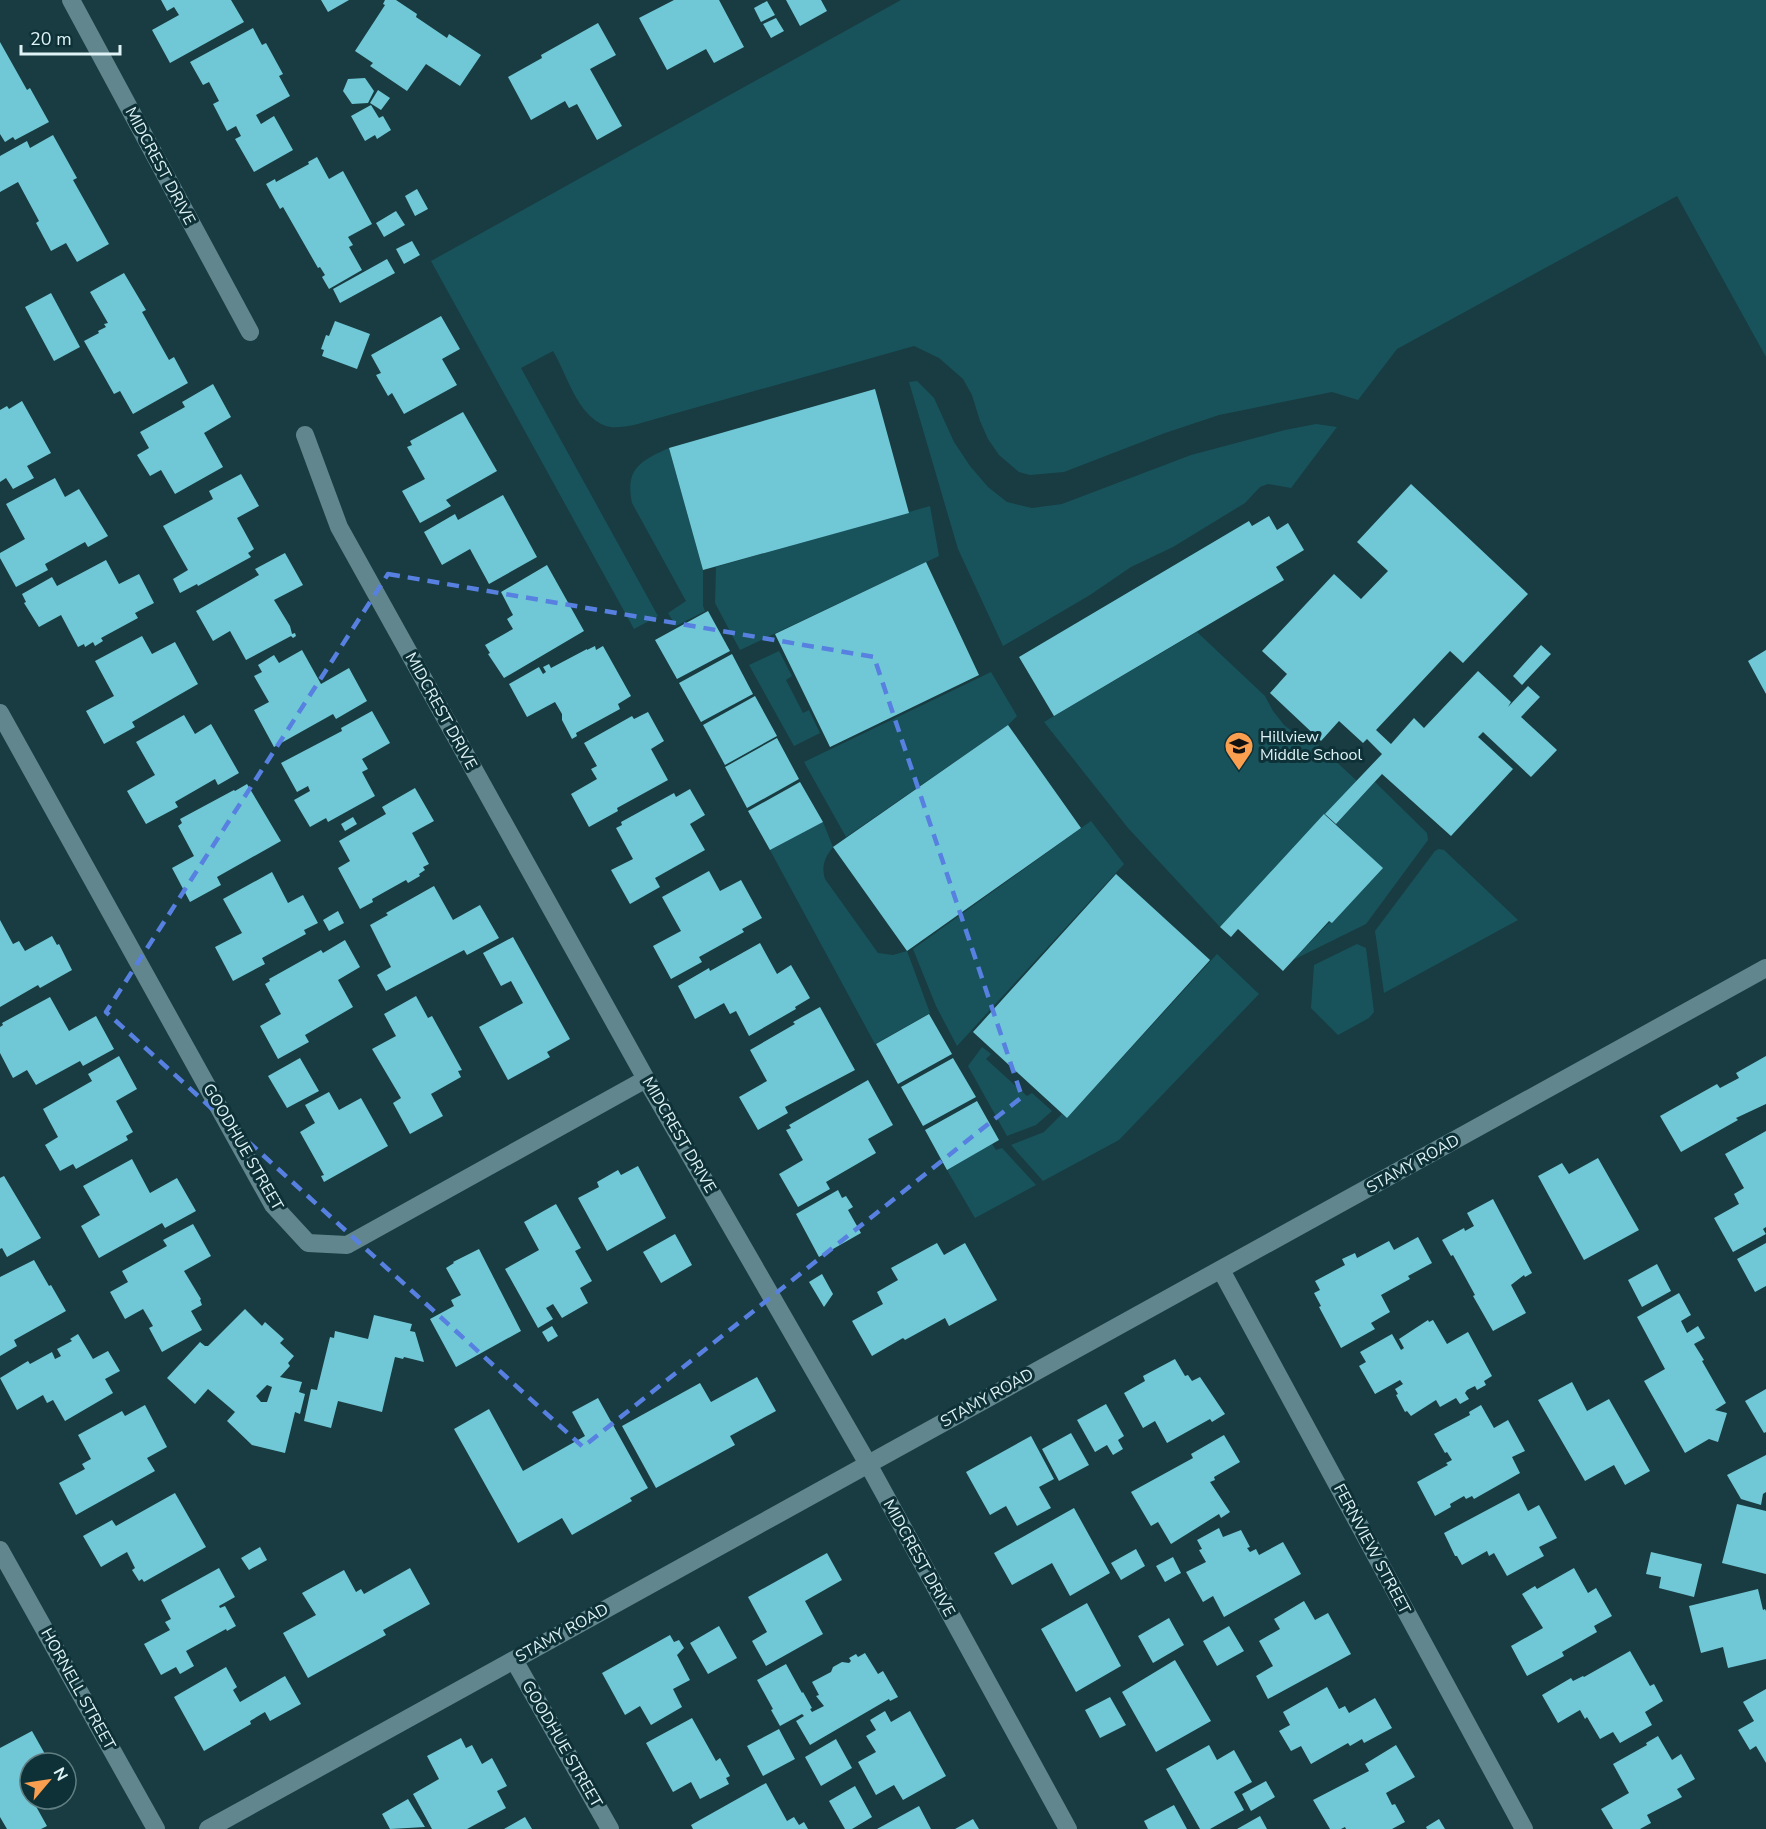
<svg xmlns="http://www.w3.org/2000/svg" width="1766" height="1829" font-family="'Nunito Sans',sans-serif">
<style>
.green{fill:#18535c}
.building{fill:#70c8d6;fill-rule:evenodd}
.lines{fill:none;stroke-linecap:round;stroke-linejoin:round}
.street{stroke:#62868d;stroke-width:18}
.secondary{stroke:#62868d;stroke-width:18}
.marked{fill:none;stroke:#5780e1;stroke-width:4.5;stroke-dasharray:12 8;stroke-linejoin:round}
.labels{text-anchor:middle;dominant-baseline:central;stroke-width:6;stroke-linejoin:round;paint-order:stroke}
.street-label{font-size:16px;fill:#dff3f6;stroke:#0d3137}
.poi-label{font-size:16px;fill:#dff3f6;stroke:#0d3137;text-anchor:start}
</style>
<rect width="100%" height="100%" fill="#183c41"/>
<path class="green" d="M901,0H1766V357L1677,196L1397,349L1358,400L1332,392L1219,415L1165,433L1064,472L1030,475L1019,472L999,455L988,439L980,421L972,395L963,379L939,358L914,346L634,425C626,426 615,429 606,426C577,416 567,374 553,351L521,368L658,616L634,629L431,261Z
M917,381L934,398L954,442L970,466L988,487L1007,502L1032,508L1062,504L1191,455L1285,430L1316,424L1337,427L1291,488L1268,484L1260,487L1245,503L1173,547L1131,567L1090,595L1003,646L958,549L909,382Z
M669,448L703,570V606L705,611L676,626L668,613L686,601L632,503C625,469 640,461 669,448Z
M930,506L939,556L740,650L715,603L716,567Z
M1197,632L1265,696L1273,711L1284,725L1298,736L1314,741L1357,781L1220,927L1128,828L1044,722Z
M779,651L792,676L786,680L803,713L809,710L820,733L794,746L749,665Z
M991,672L1017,716L1008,725L846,837L804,762Z
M1375,782L1427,833L1428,840L1366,924L1293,960L1382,868L1336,824Z
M1091,821L1124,864L957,1046L936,1006L913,949Z
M823,822L833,847C825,857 821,866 825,879L878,953L893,955L907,951L930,1013L875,1044L770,850Z
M1439,849L1444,850L1518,920L1384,993L1375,931L1435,851Z
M1357,944L1366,948L1374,1012L1369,1018L1338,1035L1311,1008L1314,965Z
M1217,954L1259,994L1119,1140L1043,1181L1011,1145L1044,1132L1062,1114L1067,1118Z
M982,1047L991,1054L986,1059L1027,1096L1032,1093L1052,1111L1036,1125L1007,1136L968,1066Z
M992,1144L996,1150L1002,1148L1036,1185L975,1218L947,1170Z"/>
<path class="building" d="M161,0H231L244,22L170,63L152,30L179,15L174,7L167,11Z
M321,0H349L328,12Z
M385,0H396L417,14L416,17L447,38L449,34L481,55L460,86L426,64L407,91L370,66L373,63L355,51L385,5L383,4Z
M674,0H719L744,47L714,63L706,49L667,70L639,18Z
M786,0H821L827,11L800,26Z
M767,1L775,15L761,22L754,8Z
M776,18L784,31L771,38L763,24Z
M598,23L616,55L590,69L622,126L597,140L577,104L569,108L565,101L531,120L508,77L542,58L541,55Z
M253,28L262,45L266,43L283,74L279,76L290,96L256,115L261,124L274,116L293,150L254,172L235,139L241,136L236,126L227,131L213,104L219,101L209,82L203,85L190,62Z
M0,42L27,90L30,88L49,122L15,140L13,137L5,142L0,134Z
M365,78L374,91L368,103L352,104L343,91L348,79Z
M378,90L390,98L381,110L370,103Z
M371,105L379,118L383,116L391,130L377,139L375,135L365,141L351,116Z
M53,135L77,178L73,180L109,244L77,262L66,243L51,251L36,223L39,221L18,182L0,192V156L27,141L30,148Z
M317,157L329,179L343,171L372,224L348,237L353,245L349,247L362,270L329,289L322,277L325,275L320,267L318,268L283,207L280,209L266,184L275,179L276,182L309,164L308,162Z
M417,189L428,209L415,216L405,196Z
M396,211L405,225L384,237L376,223Z
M412,241L420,255L404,264L396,249Z
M387,259L395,273L340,303L333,289Z
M124,273L146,310L142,312L169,360L174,357L188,383L133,414L120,391L114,394L84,341L99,333L98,331L106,327L104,324L108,323L90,292Z
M51,293L80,347L54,361L25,307Z
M441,316L460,349L442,359L457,385L404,414L392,393L388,396L376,375L381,373L371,355Z
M335,321L370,334L357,369L322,356L324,350L321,349L326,335L329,336Z
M213,384L231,417L204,433L223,467L175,494L161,470L150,476L137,455L149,448L140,432L185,407L182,402Z
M875,389L909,513L703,570L669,448Z
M22,401L51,453L27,466L34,478L13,489L6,478L0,482V410L7,406L9,409Z
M463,412L497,471L446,500L451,506L420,523L402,491L425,479L407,447L412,445L410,441Z
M241,474L259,506L237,518L254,549L248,553L251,557L198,586L197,584L180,593L173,579L188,570L163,526L213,499L209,491Z
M55,478L65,497L79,489L108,536L88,547L85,542L45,564L48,570L16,587L0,558V553L25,539L6,504Z
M1411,484L1528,594L1463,663L1450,651L1376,730L1391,744L1414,718L1424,728L1478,671L1511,702L1508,707L1528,686L1540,697L1521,717L1557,750L1531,777L1483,732L1478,737L1513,769L1451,836L1382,774L1336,824L1325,814L1382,754L1367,739L1363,743L1339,721L1321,741L1270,693L1287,674L1262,651L1334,574L1361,599L1388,571L1357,542Z
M503,495L537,557L489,584L470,549L442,565L424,532L455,514L458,520Z
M1269,516L1277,530L1288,523L1304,550L1276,567L1284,580L1054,716L1019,657L1249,521L1252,526Z
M285,553L303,585L274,600L290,626L292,634L295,633L296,636L293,638L291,636L246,660L230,631L213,641L196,611L259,575L255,569Z
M106,560L119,584L139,574L154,603L135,613L138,618L101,638L103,641L95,646L93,642L85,647L84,644L78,647L61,615L39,627L24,603L26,602L22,594L52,577L57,586Z
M926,562L979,675L830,747L775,634Z
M547,565L584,631L504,678L488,654L490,653L485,645L513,629L507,619L513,615L501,592Z
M708,611L730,651L677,679L655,640Z
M142,636L152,654L175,642L198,684L132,722L135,727L104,744L86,711L114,696L95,661Z
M1541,645L1551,654L1522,685L1513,676Z
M595,646L596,650L603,646L631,696L618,704L620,709L576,733L577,736L572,739L562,720V714L555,702L527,717L509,684L539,667L543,674L546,672L543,667L549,664L551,668L587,649V650Z
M302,650L321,684L349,668L367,701L336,719L333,714L274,747L254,710L269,702L254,676L262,672L258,665L274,655L279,663Z
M1766,650V694L1748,661Z
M732,654L753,694L701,722L679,683Z
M755,696L777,736L725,765L703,725Z
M372,711L390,743L362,759L368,769L362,772L375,796L328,822L326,818L310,827L294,800L310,791L308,786L297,792L281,763L342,731L341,728Z
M648,712L664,741L651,749L668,780L617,808L618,811L589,827L571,794L597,779L591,769L597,766L584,743L632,716L634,719Z
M184,715L195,734L211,724L239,773L218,785L215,779L175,802L178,807L146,824L127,791L155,775L136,742Z
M1008,725L1081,828L907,951L833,847Z
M777,738L799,779L747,808L725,767Z
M800,782L823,822L770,850L748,811Z
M247,784L281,841L217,877L221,885L190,902L172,868L194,856L178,826L182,823L180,819L234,790L235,791Z
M415,788L434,821L412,833L429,864L423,867L425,870L419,874L420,876L408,883L406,880L372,899L373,902L360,909L338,868L350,861L339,841L386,814L382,807Z
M690,789L705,815L690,824L705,850L655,878L660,887L630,904L611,870L633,859L616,828L622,825L621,822L674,793L676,797Z
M1324,814L1383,868L1332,923L1329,921L1283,971L1238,929L1231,937L1220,927Z
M353,817L357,824L345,831L341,824Z
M709,871L720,891L741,880L762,918L742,929L744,932L699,957L702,962L671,979L653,946L681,931L662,897Z
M272,872L288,903L303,895L318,923L304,930L306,934L262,958L265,964L233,981L215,947L242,933L223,899Z
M1116,874L1210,960L1067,1118L973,1032Z
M434,886L453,920L480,905L499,938L467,955L464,950L386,991L377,975L391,967L370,925L388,915L386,913Z
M338,911L344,923L329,931L323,920Z
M0,920L13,944L19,941L25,951L52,936L57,945L59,944L72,970L40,988L38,985L0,1007Z
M513,937L570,1039L547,1052L550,1057L508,1080L479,1027L523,1003L511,981L501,986L483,953Z
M345,940L360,967L338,980L353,1007L305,1035L309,1042L278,1059L260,1026L281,1014L265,984L270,981L269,979L321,950L323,953Z
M760,943L777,974L791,965L810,998L795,1007L796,1009L749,1036L736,1011L730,1014L724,1003L695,1019L678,986L709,968L710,971Z
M416,996L428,1018L432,1016L462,1070L458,1071L461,1077L431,1094L443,1116L410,1134L393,1103L401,1098L372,1049L396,1036L384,1014Z
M50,997L69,1031L96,1016L114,1049L83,1066L80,1061L36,1085L27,1070L13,1078L0,1053V1027L3,1025L2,1023Z
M820,1007L855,1070L785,1107L788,1113L758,1130L739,1097L767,1081L750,1050L795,1024L793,1022Z
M929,1014L952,1054L898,1084L876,1044Z
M119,1056L137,1089L116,1101L133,1132L126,1136L128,1140L76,1169L73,1164L60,1171L45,1145L58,1137L43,1109L92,1081L88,1074Z
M1766,1056V1104L1736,1118L1738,1120L1681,1152L1660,1116L1717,1084L1720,1088L1739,1078L1736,1073Z
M300,1058L319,1091L287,1108L268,1076Z
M953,1058L976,1097L923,1126L901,1087Z
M868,1080L893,1125L868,1139L876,1153L826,1182L830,1189L798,1207L779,1174L803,1160L786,1130L791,1128L789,1125Z
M329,1092L339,1110L361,1098L388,1146L324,1182L321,1176L324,1175L300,1132L315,1123L305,1105Z
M977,1101L999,1140L947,1170L925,1130Z
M1766,1131V1227L1763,1229L1766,1234L1733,1252L1714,1218L1739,1204L1734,1194L1744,1188L1725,1154Z
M1598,1158L1639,1230L1584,1260L1538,1176L1562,1163L1569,1174Z
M132,1159L150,1193L177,1178L196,1211L165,1228L162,1223L99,1258L81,1226L100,1215L83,1186Z
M638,1166L666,1218L607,1251L578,1198L599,1187L597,1182L618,1170L621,1175Z
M4,1176L41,1238L7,1257L2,1248L0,1249V1178Z
M838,1190L842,1198L846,1196L853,1207L848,1210L861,1233L819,1257L796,1214Z
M1493,1199L1532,1273L1525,1277L1524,1275L1511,1285L1526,1313L1493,1331L1473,1296L1475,1295L1453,1255L1451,1256L1442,1240L1464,1228L1465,1231L1474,1226L1467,1213Z
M556,1204L581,1248L575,1251L592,1281L580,1288L588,1303L562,1318L553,1304L546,1308L553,1319L538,1328L505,1269L539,1250L524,1222Z
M193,1224L211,1256L184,1271L201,1299L200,1300L202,1305L191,1311L202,1330L162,1352L149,1328L153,1326L143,1309L125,1319L110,1292L128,1282L122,1271L167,1246L163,1240Z
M675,1234L692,1265L661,1283L643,1252Z
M1418,1237L1432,1263L1408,1276L1410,1279L1381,1295L1390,1312L1371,1323L1375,1329L1341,1348L1319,1307L1321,1306L1314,1293L1320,1290L1315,1281L1345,1265L1342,1259L1355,1253L1357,1258L1389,1241L1394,1250Z
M937,1243L944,1255L965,1243L997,1300L949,1326L945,1318L905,1340L903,1338L872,1356L852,1321L883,1304L877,1292L898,1280L891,1268Z
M1766,1243V1286L1755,1292L1737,1259Z
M479,1249L521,1331L456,1367L430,1319L454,1306L451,1300L461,1295L446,1268L454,1263L453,1262Z
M34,1260L49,1286L51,1285L66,1311L14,1340L17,1346L0,1356V1277Z
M1657,1264L1671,1291L1642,1307L1628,1280Z
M822,1274L833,1294L824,1307L809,1282Z
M1679,1293L1691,1315L1681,1321L1687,1333L1698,1326L1705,1338L1694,1344L1704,1360L1702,1361L1726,1403L1715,1410L1727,1413L1718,1442L1709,1439L1685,1453L1644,1381L1665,1369L1637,1317Z
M245,1309L262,1326L265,1322L284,1339L280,1343L294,1356L288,1363L290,1366L280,1377L302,1382L299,1392L305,1394L300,1414L295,1412L285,1453L252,1445L227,1421L235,1412L208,1389L195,1404L167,1378L200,1342L205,1346H208ZM267,1385L272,1387L267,1402H261L256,1396Z
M374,1315L412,1324L410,1331L415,1332L424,1362L404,1357L403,1359L395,1357L382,1412L338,1401L331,1428L304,1421L311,1389L317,1390L330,1337L334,1338L335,1331L368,1339Z
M1428,1320L1429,1322L1433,1320L1447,1344L1468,1332L1492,1376L1484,1381L1486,1385L1477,1390L1475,1386L1467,1390L1465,1393L1469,1399L1460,1404L1456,1398L1440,1407L1436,1400L1411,1416L1407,1411L1405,1412L1396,1395L1398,1394L1395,1389L1403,1384L1400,1380L1375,1394L1359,1366L1366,1362L1360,1352L1392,1334L1401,1350L1404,1348L1399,1339Z
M552,1326L558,1336L548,1342L542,1332Z
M78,1334L93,1359L108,1351L120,1371L105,1379L113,1393L65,1421L53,1400L47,1403L43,1395L17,1410L0,1378L28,1361L30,1364L52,1352L55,1359L61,1356L57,1349L72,1341L70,1339Z
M1175,1359L1185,1376L1188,1375L1192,1381L1200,1377L1225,1414L1212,1422L1210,1419L1167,1443L1155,1421L1143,1428L1124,1393L1145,1381L1143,1376Z
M757,1377L776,1411L730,1436L735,1445L656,1488L622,1426L700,1383L711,1402Z
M1572,1382L1587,1411L1609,1399L1650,1471L1625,1485L1614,1465L1585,1481L1538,1400Z
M1766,1389V1432L1764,1433L1745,1401Z
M598,1398L648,1488L630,1498L632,1501L572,1535L562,1518L518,1543L454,1429L489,1409L523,1471L585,1436L572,1412Z
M1106,1404L1124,1436L1118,1440L1123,1449L1113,1455L1107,1445L1095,1452L1077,1420Z
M145,1405L167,1447L147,1458L155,1471L76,1515L59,1483L85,1469L82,1464L91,1459L78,1435L122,1411L125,1416Z
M1481,1405L1494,1428L1508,1420L1525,1451L1512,1457L1520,1473L1474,1499L1472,1496L1466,1499L1464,1496L1450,1504L1451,1507L1435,1516L1417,1482L1448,1465L1446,1463L1452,1460L1447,1452L1445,1453L1434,1434L1470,1415L1469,1412Z
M1071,1433L1089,1465L1059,1481L1042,1449Z
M1224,1435L1240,1462L1214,1477L1215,1480L1210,1482L1230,1512L1221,1518L1219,1514L1171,1544L1158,1522L1151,1526L1131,1492L1193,1458L1191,1454Z
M1031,1436L1054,1479L1039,1487L1051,1508L1017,1526L1006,1506L990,1515L966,1472Z
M1766,1455V1492L1763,1494L1761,1505L1741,1499L1727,1475Z
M175,1493L206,1547L144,1582L142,1579L139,1581L132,1570L135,1568L127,1552L101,1567L83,1536L112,1520L116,1526Z
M1519,1493L1528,1511L1539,1505L1557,1538L1539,1547L1544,1556L1507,1576L1494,1553L1489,1556L1487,1551L1462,1565L1457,1556H1455L1444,1533Z
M1737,1504L1766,1511V1574L1722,1563Z
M1074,1508L1110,1573L1070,1596L1052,1563L1012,1585L994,1553Z
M1219,1528L1223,1537L1241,1530L1250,1547L1247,1548L1250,1552L1256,1549L1259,1555L1283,1542L1301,1574L1224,1617L1213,1596L1203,1602L1186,1572L1206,1562L1199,1550L1202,1549L1197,1540Z
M260,1547L267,1560L249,1570L241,1558Z
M1136,1549L1145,1566L1121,1580L1111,1563Z
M1651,1552L1702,1564L1694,1597L1659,1588L1661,1577L1646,1574Z
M827,1553L842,1580L805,1601L823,1634L766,1666L752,1641L767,1632L748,1597Z
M1173,1557L1181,1573L1165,1582L1156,1566Z
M219,1568L235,1597L219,1606L220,1608L225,1606L236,1626L227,1631L226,1629L186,1651L194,1666L180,1674L176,1667L161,1675L144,1644L170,1630L165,1622L171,1619L161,1600Z
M410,1568L430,1604L383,1630L386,1635L308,1678L283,1633L316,1615L302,1593L344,1570L356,1592L361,1589L364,1594Z
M1574,1568L1588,1593L1596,1588L1612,1616L1594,1626L1597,1632L1562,1652L1564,1656L1527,1676L1511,1646L1543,1628L1522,1594L1535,1586L1537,1589Z
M1758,1589L1763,1610L1765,1609L1766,1611V1659L1728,1668L1723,1647L1701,1653L1689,1606Z
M1304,1601L1315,1620L1328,1613L1351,1654L1268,1699L1256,1676L1273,1666L1259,1641L1280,1629L1274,1619Z
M1087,1603L1121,1666L1076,1692L1041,1629Z
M1169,1618L1184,1645L1153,1663L1138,1636Z
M719,1626L737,1658L708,1674L690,1643Z
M1229,1626L1244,1651L1217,1666L1203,1641Z
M670,1635L674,1642L679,1640L684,1648L677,1655L690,1680L673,1689L682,1707L651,1725L640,1706L625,1715L602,1673Z
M1630,1651L1650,1686L1654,1684L1663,1701L1645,1712L1652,1725L1620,1743L1613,1732L1600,1739L1587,1717L1585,1719L1580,1710L1558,1723L1542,1695L1571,1678L1573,1681L1583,1676L1584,1677Z
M865,1653L878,1674L883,1671L898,1697L890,1701L889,1699L810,1745L796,1721L804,1716L802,1714L780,1726L771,1710L773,1709L757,1680L786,1664L802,1693L803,1692L812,1708L810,1709L812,1712L824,1706L816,1696L819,1695L812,1682L831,1672L833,1667L842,1662L849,1663L851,1661L849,1658L856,1654L858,1657Z
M1175,1660L1211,1721L1156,1752L1122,1692Z
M226,1667L237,1687L233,1690L240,1702L285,1676L301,1704L270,1721L265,1712L250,1721L251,1724L204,1751L174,1697Z
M1327,1687L1339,1709L1345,1706L1349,1713L1375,1698L1392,1728L1364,1743L1362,1739L1350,1746L1348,1743L1311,1764L1301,1746L1291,1751L1279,1731L1290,1725L1283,1712Z
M1766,1689V1763L1756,1746L1750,1750L1738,1730L1754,1721L1743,1702Z
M1110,1697L1126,1725L1100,1738L1085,1710Z
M885,1711L891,1722L910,1711L946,1776L903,1800L894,1785L876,1795L858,1762L876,1752L866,1736L876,1730L870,1720Z
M692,1718L716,1761L720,1758L730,1776L726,1778L729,1784L700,1799L691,1782L673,1792L646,1743Z
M779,1729L795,1759L763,1776L747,1746Z
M32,1731L50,1763H30V1799H36L33,1801L47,1826L41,1829H7L0,1817V1748Z
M1658,1736L1672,1760L1681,1754L1695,1779L1677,1789L1682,1797L1647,1815L1651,1823L1640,1829H1613L1601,1809L1629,1793L1613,1764L1647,1745L1646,1743Z
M461,1738L466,1748L472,1745L482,1764L492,1758L507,1786L497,1791L506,1808L467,1829H432L413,1794L439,1779L427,1756Z
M836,1739L852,1768L821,1786L805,1757Z
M1209,1745L1217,1760L1234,1750L1252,1782L1234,1792L1244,1810L1210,1829H1200L1166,1769Z
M1396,1745L1415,1777L1386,1793L1392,1805L1395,1804L1405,1822L1392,1829H1346L1345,1827L1341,1829H1330L1313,1800L1369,1771L1365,1764Z
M1266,1781L1275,1797L1251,1811L1242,1794Z
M766,1783L787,1821L794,1817L799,1825L804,1822L808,1829H693L691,1825Z
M855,1786L872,1817L852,1829H845L829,1801Z
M408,1799L425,1827L390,1829L382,1814Z
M1174,1805L1187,1829H1148L1144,1821Z
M919,1806L931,1829H877Z
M1260,1816L1267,1829H1237Z
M525,1817L532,1829H504Z
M973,1819L979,1829H955Z
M1439,1819L1445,1829H1427L1426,1827Z"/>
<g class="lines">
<path class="street" d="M71,0L250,332
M305,435L339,527L646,1079L868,1464L1068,1829
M0,713L273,1205L308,1243L347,1245L646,1079
M1221,1270L1524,1829
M0,1550L156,1829
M514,1660L610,1829"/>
<path class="secondary" d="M208,1829L1766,968"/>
</g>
<path class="marked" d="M388,574L874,657L1022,1097L583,1447L106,1012Z"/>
<defs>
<g id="school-pin" transform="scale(1.5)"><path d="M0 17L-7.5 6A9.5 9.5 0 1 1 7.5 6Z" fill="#fa9f4f" stroke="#0d3137"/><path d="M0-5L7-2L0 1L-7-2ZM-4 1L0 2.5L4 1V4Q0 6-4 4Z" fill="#111"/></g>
</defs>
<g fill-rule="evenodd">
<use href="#school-pin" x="1239" y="746"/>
</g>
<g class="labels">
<g class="street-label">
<text transform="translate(160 166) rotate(62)">MIDCREST DRIVE</text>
<text transform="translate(441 711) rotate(61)">MIDCREST DRIVE</text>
<text transform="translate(679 1135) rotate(60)">MIDCREST DRIVE</text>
<text transform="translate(243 1147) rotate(60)">GOODHUE STREET</text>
<text transform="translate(1413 1164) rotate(-29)">STAMY ROAD</text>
<text transform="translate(987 1398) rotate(-29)">STAMY ROAD</text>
<text transform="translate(1372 1549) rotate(62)">FERNVIEW STREET</text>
<text transform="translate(919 1558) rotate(61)">MIDCREST DRIVE</text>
<text transform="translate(562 1633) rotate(-29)">STAMY ROAD</text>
<text transform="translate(78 1689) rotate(61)">HORNELL STREET</text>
<text transform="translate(562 1744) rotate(60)">GOODHUE STREET</text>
</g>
<g class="poi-label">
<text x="1260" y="737">Hillview<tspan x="1260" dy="18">Middle School</tspan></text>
</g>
</g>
<g transform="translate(48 1781) rotate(61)"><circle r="28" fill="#0d3137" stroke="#617f83" stroke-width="1.5"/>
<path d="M0-4.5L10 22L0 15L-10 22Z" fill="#fa9f4f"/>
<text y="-9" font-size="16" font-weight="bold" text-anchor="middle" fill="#dff3f6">N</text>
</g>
<path d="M21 45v9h99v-9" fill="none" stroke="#dff3f6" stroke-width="3"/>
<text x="30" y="45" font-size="18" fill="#dff3f6" stroke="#0d3137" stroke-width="4.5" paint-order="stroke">20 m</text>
</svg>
